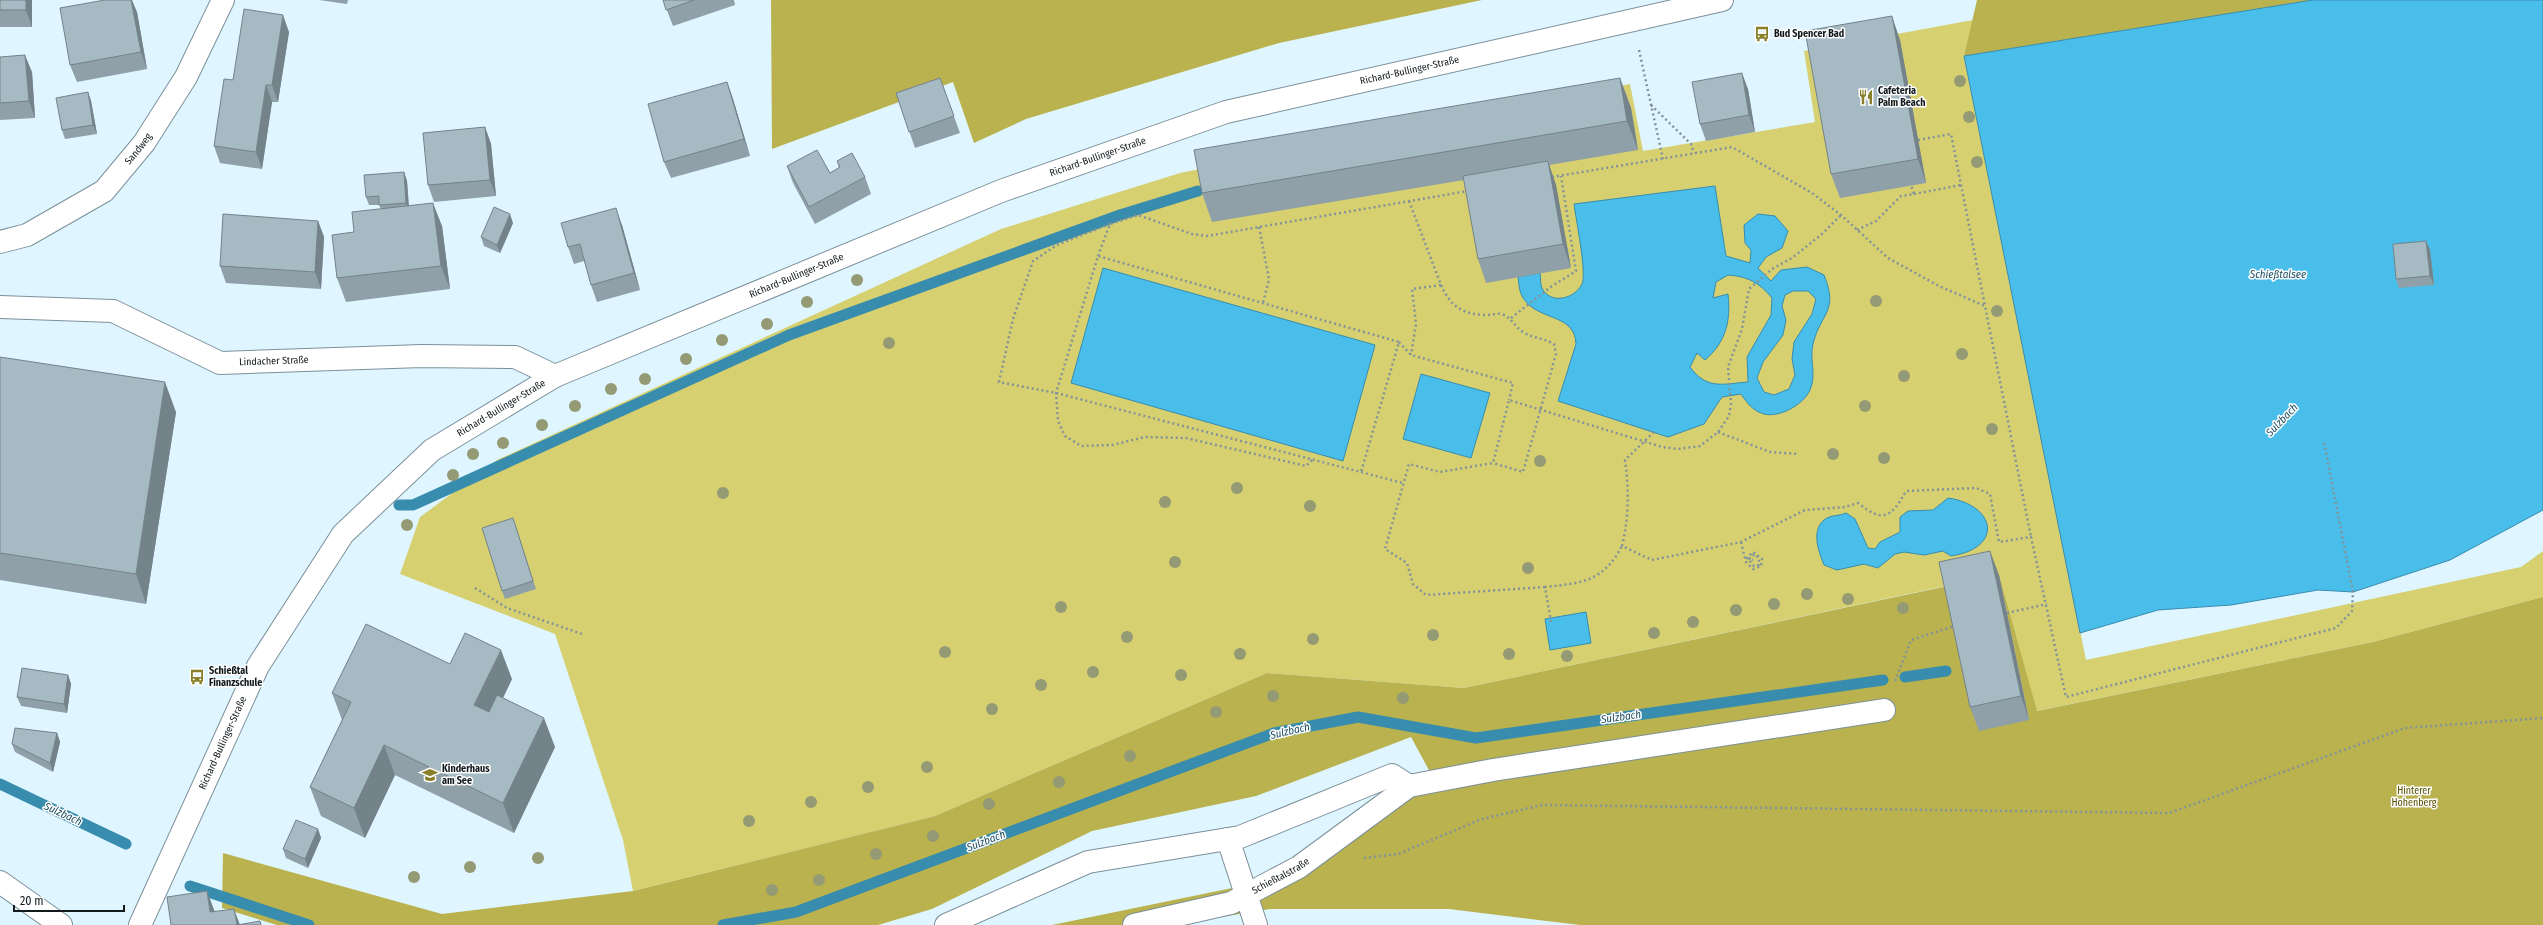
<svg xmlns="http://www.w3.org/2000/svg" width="2543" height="925" font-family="'Fira Sans Condensed',sans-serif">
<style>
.green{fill:#d6d071}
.forest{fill:#b9b24e}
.water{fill:#49beeb;stroke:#388cad;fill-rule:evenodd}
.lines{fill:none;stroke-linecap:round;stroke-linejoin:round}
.stream{stroke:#388cad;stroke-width:11}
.minor-casing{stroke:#7c9099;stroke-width:24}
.path{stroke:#839399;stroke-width:2.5;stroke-dasharray:2 3;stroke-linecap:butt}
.minor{stroke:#fff;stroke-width:22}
.tree{fill:#949a73}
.wall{fill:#8fa0a9}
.shaded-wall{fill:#748289}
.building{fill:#a6bac4;stroke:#748289}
.labels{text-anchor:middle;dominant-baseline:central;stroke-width:3;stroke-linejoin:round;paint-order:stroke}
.poi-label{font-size:10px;font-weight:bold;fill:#11191c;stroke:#fefefe;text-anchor:start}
.street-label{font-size:10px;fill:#11191c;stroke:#fefefe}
.park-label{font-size:10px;fill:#565000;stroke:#fefefe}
.water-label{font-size:11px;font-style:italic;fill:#1d4d60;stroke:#fefefe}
</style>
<rect width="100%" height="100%" fill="#dff5ff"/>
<path class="green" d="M1973,20L1964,56L2086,660L2521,567L2543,551V597L2373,642L2036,711L1998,575L1464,688L1267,673L935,816L633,891L623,840L555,634L400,574L420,517L497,460L1001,229L1180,173L1630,84L1643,151L1815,122L1804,51Z"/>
<path class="forest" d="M771,0H1482L1279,43L1026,119L974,143L953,82L772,149Z
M1977,0H2313L1964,56Z
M1999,575L2037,711L2373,642L2543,597V925H1580L1449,909H1270L1173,925H1052L1242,886L1436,783L1411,737L1256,796L1092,831L932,909L878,925H277L222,908L223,853L442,914L633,891L935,816L1267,673L1464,688L1948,586L2029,720Z"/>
<path class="water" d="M2313,0H2543V510L2450,560L2353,592L2318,590L2231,605L2158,610L2080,633L1964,56Z
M1715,186L1726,256L1750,263L1751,250L1745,243L1744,225L1758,214L1775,216L1788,231L1782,248L1766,257L1758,268L1771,281L1781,270L1807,267L1824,275C1839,312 1821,312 1813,344C1809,359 1817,374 1810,390C1804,404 1780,418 1764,414C1753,411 1747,403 1741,394L1722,397L1704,424L1668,437L1558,401L1576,344C1575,312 1536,322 1522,296C1519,291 1519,283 1518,277L1540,273C1541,277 1540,284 1542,288C1550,305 1575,299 1582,284C1587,273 1576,220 1574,204ZM1728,275C1747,276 1760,283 1772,298L1771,315L1747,357L1748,382C1722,384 1707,390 1690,367L1697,353L1705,360C1726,342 1731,321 1728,294L1713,298L1716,282ZM1793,291H1808L1816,299L1812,314L1794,342L1792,359L1795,375L1789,389L1774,395L1764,392L1757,378L1763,362L1783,335L1786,320L1782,306L1785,295Z
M1103,268L1375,345L1343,461L1071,383Z
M1421,374L1490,393L1471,458L1403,439Z
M1948,498C1996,505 2004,548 1951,556L1943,551L1924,555L1904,552L1895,554L1878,568L1864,564L1837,570L1824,565C1818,550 1810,528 1827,518C1832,515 1840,516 1846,513L1855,519L1868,548L1875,549L1880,542L1900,532V517L1908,511L1933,510Z
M1586,612L1591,643L1550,650L1545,619Z"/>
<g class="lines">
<path class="stream" d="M399,505H413L789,335L1120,215L1198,191
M1905,677L1946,671
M0,784L126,844
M190,886L309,925
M723,925L796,912L1274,733L1358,717L1476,738L1883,680"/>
<g class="minor-casing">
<g id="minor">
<path id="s1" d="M0,242L27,235L104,191L144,143L186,77L223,0"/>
<path id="s2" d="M0,307L113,311L220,363L422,356L515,357L555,376"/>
<path d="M1228,839L1256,925"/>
<path d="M0,882L61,925"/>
<path id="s3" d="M140,925L258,666L343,534L432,450L555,376L1001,191L1226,112L1722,0"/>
<path d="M946,925L1088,862L1240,837L1392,775L1409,786"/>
<path id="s4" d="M1134,925L1231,903L1299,867L1409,786L1493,770L1884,710"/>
</g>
</g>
<path class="path" d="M1639,50L1663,159
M1651,105L1691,144L1694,153
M1918,140L1951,134L1985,306
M1552,177L1732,147L1812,193L1841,215L1888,258L1939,286L1985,306L2031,537
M1914,194L1961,185
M1409,201L1441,285L1412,289L1416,324L1411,355
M1110,224L1057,245L1033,261L1013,319L999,382L1056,393L1403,483
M1259,227L1269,279L1263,303
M1857,230L1876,221L1901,196L1914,194L1911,185
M1098,256L1110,224L1138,215L1192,234L1207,236L1468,191
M1441,285C1450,306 1463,315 1487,315C1492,315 1497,313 1502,314C1512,318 1514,326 1523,332C1533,339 1542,337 1554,344L1556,354L1523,472L1493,463
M1511,318L1552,286L1576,271L1561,176
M1399,342L1411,355L1513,383L1509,400
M1654,432L1625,460C1629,490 1629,517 1622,546L1652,560L1741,542L1805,510L1845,507L1858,503C1883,523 1891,518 1906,491L1976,488L1990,494L1999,542L2031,537L2066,697L2336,628L2352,611L2353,592L2324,442
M1718,432L1770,452L1798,454
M1312,460L1306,466L1186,438L1145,437L1112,445L1081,446L1065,436L1058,421L1056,393L1098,256L1399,342L1361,472
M1741,542L1746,562L1753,569L1761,566L1762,559L1753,552L1747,558L1754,566L1759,565V559L1755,554L1749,559L1753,560
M1545,587L1426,595L1413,584L1407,563L1385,549L1409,464L1440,472L1493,463L1509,400L1662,447L1678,449L1700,446L1718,432L1729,416L1731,404L1728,367L1742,329L1749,289L1772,269L1792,258L1822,234L1841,215
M475,588L507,608L582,634
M2007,613L2047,604
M1551,622L1545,587C1582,583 1603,582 1622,546
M1895,681L1911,640L1955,626
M1364,858L1398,854L1482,819L1542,805L2169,813L2405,728L2543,718"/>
<use href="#minor" class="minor"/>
</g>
<g class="tree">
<circle cx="1960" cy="81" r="6"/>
<circle cx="1969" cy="117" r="6"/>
<circle cx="1977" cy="162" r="6"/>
<circle cx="857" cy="280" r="6"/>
<circle cx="1876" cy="301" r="6"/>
<circle cx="807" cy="302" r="6"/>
<circle cx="1997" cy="311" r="6"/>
<circle cx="767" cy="324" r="6"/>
<circle cx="722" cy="340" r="6"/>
<circle cx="889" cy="343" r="6"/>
<circle cx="1962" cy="354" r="6"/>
<circle cx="686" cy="359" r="6"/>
<circle cx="1904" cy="376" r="6"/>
<circle cx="645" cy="379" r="6"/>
<circle cx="611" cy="389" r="6"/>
<circle cx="575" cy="406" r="6"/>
<circle cx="1865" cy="406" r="6"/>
<circle cx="542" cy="425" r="6"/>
<circle cx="1992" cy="429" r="6"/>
<circle cx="503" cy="443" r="6"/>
<circle cx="473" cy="454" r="6"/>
<circle cx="1833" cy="454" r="6"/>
<circle cx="1884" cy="458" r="6"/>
<circle cx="1540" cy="461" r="6"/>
<circle cx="453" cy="475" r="6"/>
<circle cx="1237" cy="488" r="6"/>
<circle cx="723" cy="493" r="6"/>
<circle cx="1165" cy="502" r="6"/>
<circle cx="1310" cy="506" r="6"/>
<circle cx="407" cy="525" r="6"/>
<circle cx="1175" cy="562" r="6"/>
<circle cx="1528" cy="568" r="6"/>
<circle cx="1807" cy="594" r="6"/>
<circle cx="1848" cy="599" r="6"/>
<circle cx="1774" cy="604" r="6"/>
<circle cx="1061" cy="607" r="6"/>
<circle cx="1903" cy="608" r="6"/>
<circle cx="1736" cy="610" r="6"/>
<circle cx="1693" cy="622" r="6"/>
<circle cx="1654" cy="633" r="6"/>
<circle cx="1433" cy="635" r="6"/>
<circle cx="1127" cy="637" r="6"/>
<circle cx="1313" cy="639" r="6"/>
<circle cx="945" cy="652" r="6"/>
<circle cx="1240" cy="654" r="6"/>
<circle cx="1509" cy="654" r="6"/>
<circle cx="1567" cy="656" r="6"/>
<circle cx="1093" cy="672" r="6"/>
<circle cx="1181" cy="675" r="6"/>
<circle cx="1041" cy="685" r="6"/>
<circle cx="1273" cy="696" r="6"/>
<circle cx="1403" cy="698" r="6"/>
<circle cx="992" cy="709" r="6"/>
<circle cx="1216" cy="712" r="6"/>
<circle cx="1130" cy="756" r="6"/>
<circle cx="927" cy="767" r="6"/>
<circle cx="1059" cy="782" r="6"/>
<circle cx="868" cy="787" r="6"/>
<circle cx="811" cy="802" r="6"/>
<circle cx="989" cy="804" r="6"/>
<circle cx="749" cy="821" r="6"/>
<circle cx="933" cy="836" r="6"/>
<circle cx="876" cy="854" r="6"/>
<circle cx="538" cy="858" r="6"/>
<circle cx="470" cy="867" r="6"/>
<circle cx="414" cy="877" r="6"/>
<circle cx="819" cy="880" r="6"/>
<circle cx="772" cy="890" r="6"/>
</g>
<path class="wall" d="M0,0H32V27H0Z
M319,0H348L347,4Z
M663,0H734L735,5L673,26Z
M137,12L147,69L77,82L70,65Z
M289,32L278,102H272L262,169L220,163L214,146L233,80Z
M1900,40L1926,183L1840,198L1831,174Z
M0,57L32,72L35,118L0,120Z
M940,78L960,133L915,148L896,93Z
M1620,78L1631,108L1638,150L1549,165L1556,185L1571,268L1486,283L1478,259L1464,180L1212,222L1202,193Z
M727,82L733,99L750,156L671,178L664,162Z
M1748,89L1755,132L1706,141L1700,124Z
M88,92L91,101L97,134L65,139L62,130Z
M485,127L491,144L496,196L434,202L428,185Z
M837,161L865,177L871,194L815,224L793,183L787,166L830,173L839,168Z
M404,172L407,181L409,205L442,226L450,289L346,302L337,278L354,232L381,209L379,205H369L366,197Z
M318,221L324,237L321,289L226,283L220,266Z
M513,223L500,253L484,246L481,237Z
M622,225L640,290L597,302L591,285L584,261L574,264L568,247Z
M2426,241L2430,250L2434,285L2399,288L2396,279Z
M0,357L176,412L146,604L0,580Z
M513,518L536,589L505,599L502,591Z
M1999,575L2029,720L1979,731L1970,707Z
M450,664L512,679L503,698L555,747L514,833L395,775L365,838L321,816L310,787L342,720L332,693Z
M68,675L71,684L67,713L21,706L17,697Z
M57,733L60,742L53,772L15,752L12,744Z
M318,829L321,838L308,868L286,858L283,849Z"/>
<path class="shaded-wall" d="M26,0H32V27L26,10Z
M131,0H132L137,12L147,69L141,52Z
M283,15L289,32L278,102L272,85Z
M1892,16L1900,40L1926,183L1918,159Z
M25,55L32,72L35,118L29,101Z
M1742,73L1748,89L1755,132L1749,115Z
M1620,78L1631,108L1638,150L1627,121Z
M727,82L733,99L750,156L744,139Z
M266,85L272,102L262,169L256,152Z
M88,92L91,101L97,134L93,125Z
M485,127L491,144L496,196L490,180Z
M1548,161L1556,185L1571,268L1563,244Z
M404,172L407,181L409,212L406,203Z
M433,203L442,226L450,289L441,266Z
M616,208L622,225L640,290L634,273Z
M510,214L513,223L500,253L497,245Z
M318,221L324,237L321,289L315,272Z
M2426,241L2430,250L2434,285L2430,276Z
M165,382L176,412L146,604L136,574Z
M1990,551L1999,575L2029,720L2021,696Z
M501,650L512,679L485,735L474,705Z
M68,675L71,684L67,713L64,704Z
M544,718L555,747L514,833L503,803Z
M57,733L60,742L53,772L50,763Z
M384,745L395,775L365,838L354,808Z
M318,829L321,838L308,868L305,859Z
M207,891L216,915L210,912Z
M234,909L240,925H237Z"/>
<path class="building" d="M0,0H26V10H0Z
M105,0H131L141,52L70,65L60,8Z
M663,0H694L666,10Z
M244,9L283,15L272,85H266L256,152L214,146L224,79L233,80Z
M1892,16L1918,159L1831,174L1805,31Z
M25,55L29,101L0,103V57Z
M1742,73L1749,115L1700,124L1692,82Z
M940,78L954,116L909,132L896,93Z
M1620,78L1627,121L1202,193L1194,150Z
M727,82L744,139L664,162L648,104Z
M88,92L93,125L62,130L56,98Z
M485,127L490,180L428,185L423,133Z
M817,150L830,173L840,167L837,161L852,153L865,177L809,207L787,166Z
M1548,161L1563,244L1478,259L1463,176Z
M404,172L406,203L379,205V196L366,197L364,175Z
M433,203L441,266L337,278L332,235L354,232L352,212Z
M494,207L510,214L497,245L481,237Z
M616,208L634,273L591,285L580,244L568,247L561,223Z
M223,214L318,221L315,272L220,266Z
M2426,241L2430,276L2396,279L2393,244Z
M0,357L165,382L136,574L0,553Z
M513,518L533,581L502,591L482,528Z
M1990,551L2021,696L1970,707L1939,562Z
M366,624L450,664L465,633L501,650L474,705L489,712L497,695L544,718L503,803L384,745L354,808L310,787L351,702L332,693Z
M22,668L68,675L64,704L17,697Z
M15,728L57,733L50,763L12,744Z
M296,820L318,829L305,859L283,849Z
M207,891L210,912L234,909L237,925L260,921L261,925H171L167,897Z"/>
<defs>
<g id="bus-bare" transform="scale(1.2)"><path d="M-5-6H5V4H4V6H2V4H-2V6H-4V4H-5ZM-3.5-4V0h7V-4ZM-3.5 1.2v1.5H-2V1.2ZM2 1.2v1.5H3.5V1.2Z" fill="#878028" stroke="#fefefe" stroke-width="2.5" paint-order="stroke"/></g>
<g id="restaurant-bare" transform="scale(1.2)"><path d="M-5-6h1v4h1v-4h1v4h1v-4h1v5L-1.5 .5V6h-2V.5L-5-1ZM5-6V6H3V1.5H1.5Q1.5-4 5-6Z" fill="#878028" stroke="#fefefe" stroke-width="2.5" paint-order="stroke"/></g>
<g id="school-bare" transform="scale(1.2)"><path d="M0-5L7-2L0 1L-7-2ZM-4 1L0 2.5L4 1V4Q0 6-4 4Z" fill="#878028" stroke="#fefefe" stroke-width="2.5" paint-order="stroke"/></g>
</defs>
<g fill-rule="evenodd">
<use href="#bus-bare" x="1762" y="34"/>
<use href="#restaurant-bare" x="1866" y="97"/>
<use href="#bus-bare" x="197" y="677"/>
<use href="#school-bare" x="430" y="775"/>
</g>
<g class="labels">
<g class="poi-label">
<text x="1774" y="34">Bud Spencer Bad</text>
<text x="1878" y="91">Cafeteria<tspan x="1878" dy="12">Palm Beach</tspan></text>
<text x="209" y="671">Schießtal<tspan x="209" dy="12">Finanzschule</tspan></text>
<text x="442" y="769">Kinderhaus<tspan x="442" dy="12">am See</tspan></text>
</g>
<g class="street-label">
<text stroke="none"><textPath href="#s3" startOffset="1617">Richard-Bullinger-Straße</textPath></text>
<text stroke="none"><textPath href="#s1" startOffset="171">Sandweg</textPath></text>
<text stroke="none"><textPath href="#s3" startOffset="1293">Richard-Bullinger-Straße</textPath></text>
<text stroke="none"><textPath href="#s3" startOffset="969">Richard-Bullinger-Straße</textPath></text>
<text stroke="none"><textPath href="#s2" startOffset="286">Lindacher Straße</textPath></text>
<text stroke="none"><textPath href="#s3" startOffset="645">Richard-Bullinger-Straße</textPath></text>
<text stroke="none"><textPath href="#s3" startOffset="200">Richard-Bullinger-Straße</textPath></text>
<text stroke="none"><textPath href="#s4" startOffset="156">Schießtalstraße</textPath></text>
</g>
<g class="park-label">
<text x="2414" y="791">Hinterer<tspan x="2414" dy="12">Hohenberg</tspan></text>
</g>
<g class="water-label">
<text x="2278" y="274">Schießtalsee</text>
<text transform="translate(2282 420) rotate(-46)">Sulzbach</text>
<text transform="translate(1621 717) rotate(-8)">Sulzbach</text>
<text transform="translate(1290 731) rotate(-13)">Sulzbach</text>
<text transform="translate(63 814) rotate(25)">Sulzbach</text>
<text transform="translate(986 841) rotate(-21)">Sulzbach</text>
</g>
</g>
<path d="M14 905v6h110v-6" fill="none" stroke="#11191c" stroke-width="2"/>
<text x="20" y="905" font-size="12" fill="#11191c" stroke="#fefefe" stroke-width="3" paint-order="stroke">20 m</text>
</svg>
